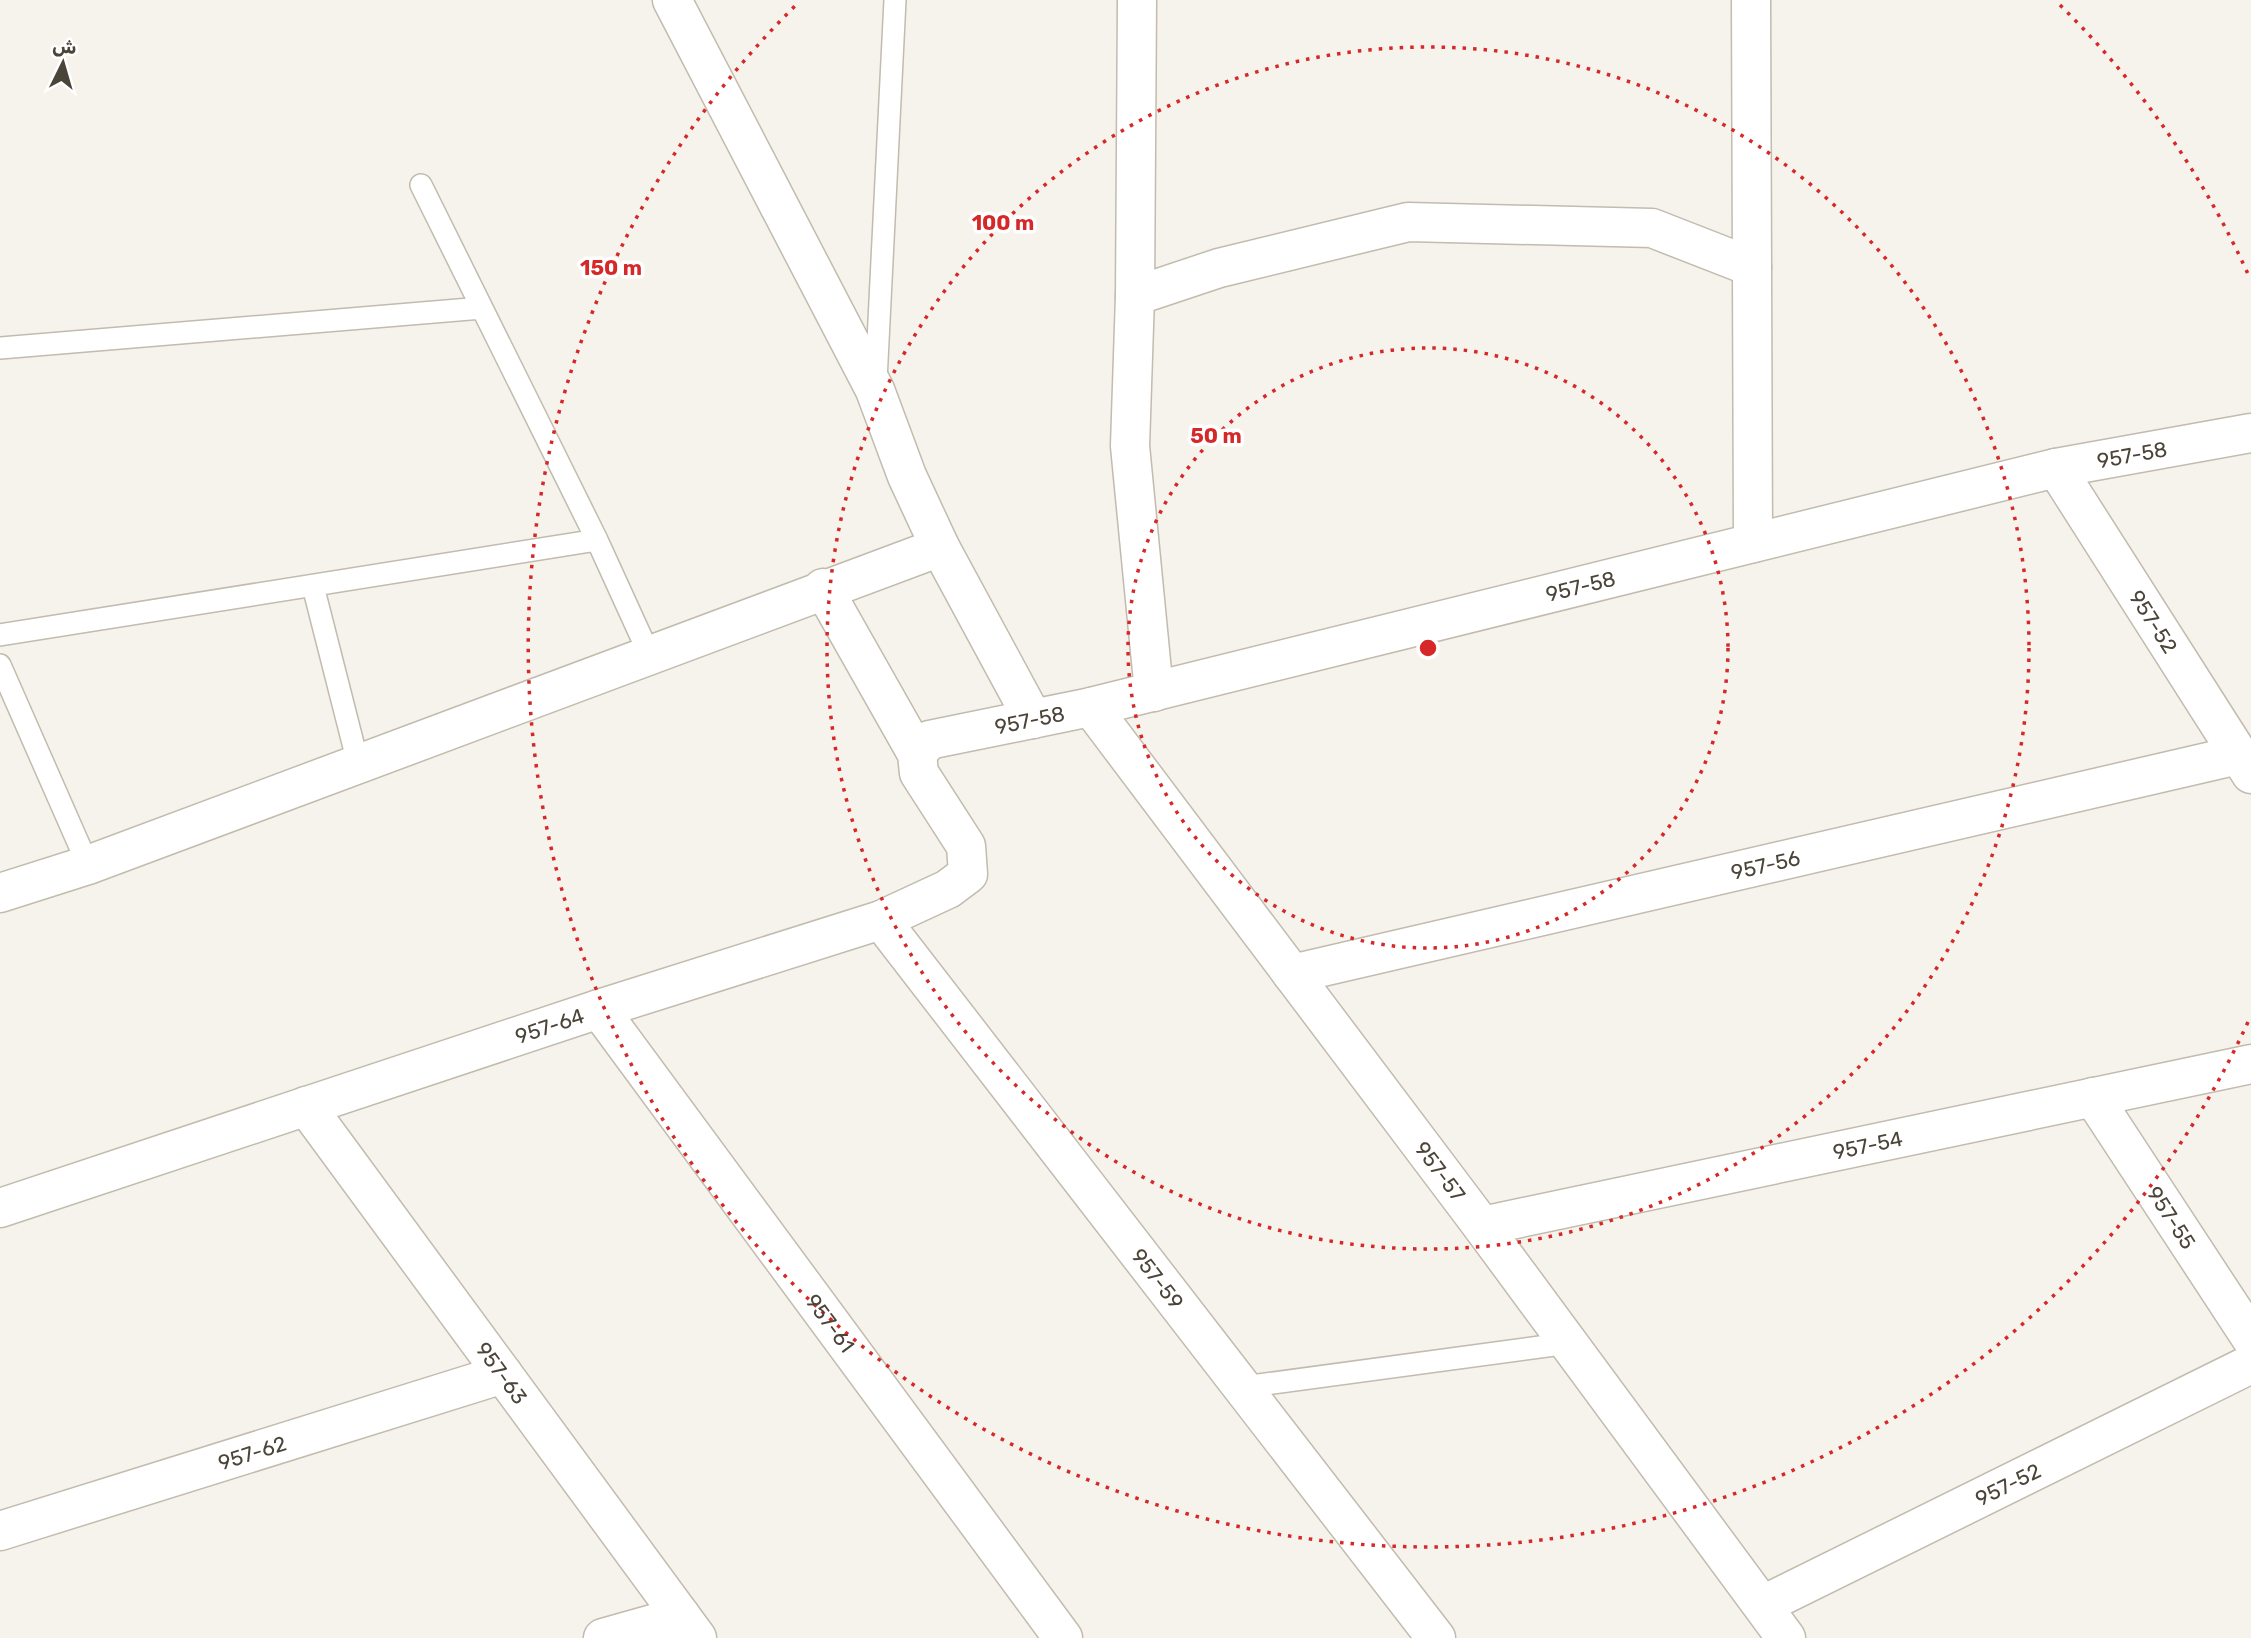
<svg xmlns="http://www.w3.org/2000/svg" width="2251" height="1638" font-family="Rubik,Vazirmatn,sans-serif">
<style>
.lines{fill:none;stroke-linecap:round;stroke-linejoin:round}
.lane-casing{stroke:#c2bbae;stroke-width:24}
.street-casing{stroke:#c2bbae;stroke-width:41}
.lane{stroke:#fff;stroke-width:21}
.street{stroke:#fff;stroke-width:38}
.ring{fill:none;stroke:#d62828;stroke-width:3.5;stroke-dasharray:3.5 7}
.labels{text-anchor:middle;dominant-baseline:central;stroke-width:7;stroke-linejoin:round;paint-order:stroke}
.street-label{font-size:21px;fill:#4b4439;stroke:#fff}
.centre{fill:#d62828;stroke:#fff;stroke-width:3.5}
.ring-label{font-size:21px;text-anchor:middle;font-weight:bold;fill:#d62828;stroke:#fff;stroke-width:7;stroke-linejoin:round;paint-order:stroke}
</style>
<rect width="100%" height="100%" fill="#f6f3ec"/>
<g class="lines">
<g class="lane-casing">
<path id="lane" d="M421,185L597,540L649,654
M0,348L482,308
M876,381L895,0
M313,586L358,763
M0,635L597,540
M0,665L88,865
M1244,1387L1569,1343"/>
</g>
<g class="street-casing">
<g id="street">
<path d="M672,0L875,390L907,476L940,547L1033,719"/>
<path d="M1137,0L1135,296L1130,446L1154,692"/>
<path d="M1751,0L1753,543"/>
<path d="M1135,296L1219,268L1408,222L1652,228L1752,267"/>
<path id="s1" d="M2056,468L2251,774"/>
<path id="s2" d="M1091,707L1482,1226L1786,1638"/>
<path id="s3" d="M917,754L929,740L1091,707L2056,468L2251,433"/>
<path d="M0,893L88,865L940,547"/>
<path id="s4" d="M881,920L1436,1638"/>
<path id="s5" d="M1292,974L2238,755"/>
<path id="s6" d="M599,1009L1063,1638"/>
<path id="s7" d="M2093,1097L2251,1338"/>
<path id="s8" d="M306,1106L697,1638"/>
<path id="s9" d="M0,1208L599,1009L881,920L948,889L968,874L966,846L919,773L917,754L823,588"/>
<path id="s10" d="M1482,1226L2251,1064"/>
<path id="s11" d="M0,1531L503,1374"/>
<path id="s12" d="M1763,1605L2251,1364"/>
<path d="M603,1638L681,1616"/>
</g>
</g>
<use href="#lane" class="lane"/>
<use href="#street" class="street"/>
</g>
<g class="ring">
<circle cx="1428" cy="648" r="300"/>
<circle cx="1428" cy="648" r="601"/>
<path d="M2248 1022A901 901 0 1 1 796 5M2060 5A901 901 0 0 1 2248 274"/>
</g>
<g class="labels">
<g class="street-label">
<text stroke="none"><textPath href="#s3" startOffset="1255">957-58</textPath></text>
<text stroke="none"><textPath href="#s3" startOffset="688">957-58</textPath></text>
<text stroke="none"><textPath href="#s1" startOffset="182">957-52</textPath></text>
<text stroke="none"><textPath href="#s3" startOffset="121">957-58</textPath></text>
<text stroke="none"><textPath href="#s5" startOffset="486">957-56</textPath></text>
<text stroke="none"><textPath href="#s9" startOffset="579">957-64</textPath></text>
<text stroke="none"><textPath href="#s10" startOffset="394">957-54</textPath></text>
<text stroke="none"><textPath href="#s2" startOffset="581">957-57</textPath></text>
<text stroke="none"><textPath href="#s7" startOffset="144">957-55</textPath></text>
<text stroke="none"><textPath href="#s4" startOffset="453">957-59</textPath></text>
<text stroke="none"><textPath href="#s6" startOffset="390">957-61</textPath></text>
<text stroke="none"><textPath href="#s8" startOffset="331">957-63</textPath></text>
<text stroke="none"><textPath href="#s11" startOffset="264">957-62</textPath></text>
<text stroke="none"><textPath href="#s12" startOffset="273">957-52</textPath></text>
</g>
</g>
<circle cx="1428" cy="648" r="10" class="centre"/>
<g class="ring-label">
<text x="1003" y="230">100 m</text>
<text x="611" y="275">150 m</text>
<text x="1216" y="443">50 m</text>
</g>
<g transform="translate(63 63) rotate(5)" stroke="#ffffff" stroke-width="5" paint-order="stroke">
<path d="M0-5L12 26L0 18L-12 26Z" fill="#4b4439"/>
<text y="-10" font-size="19" font-weight="bold" text-anchor="middle" fill="#4b4439">ش</text>
</g>
</svg>
